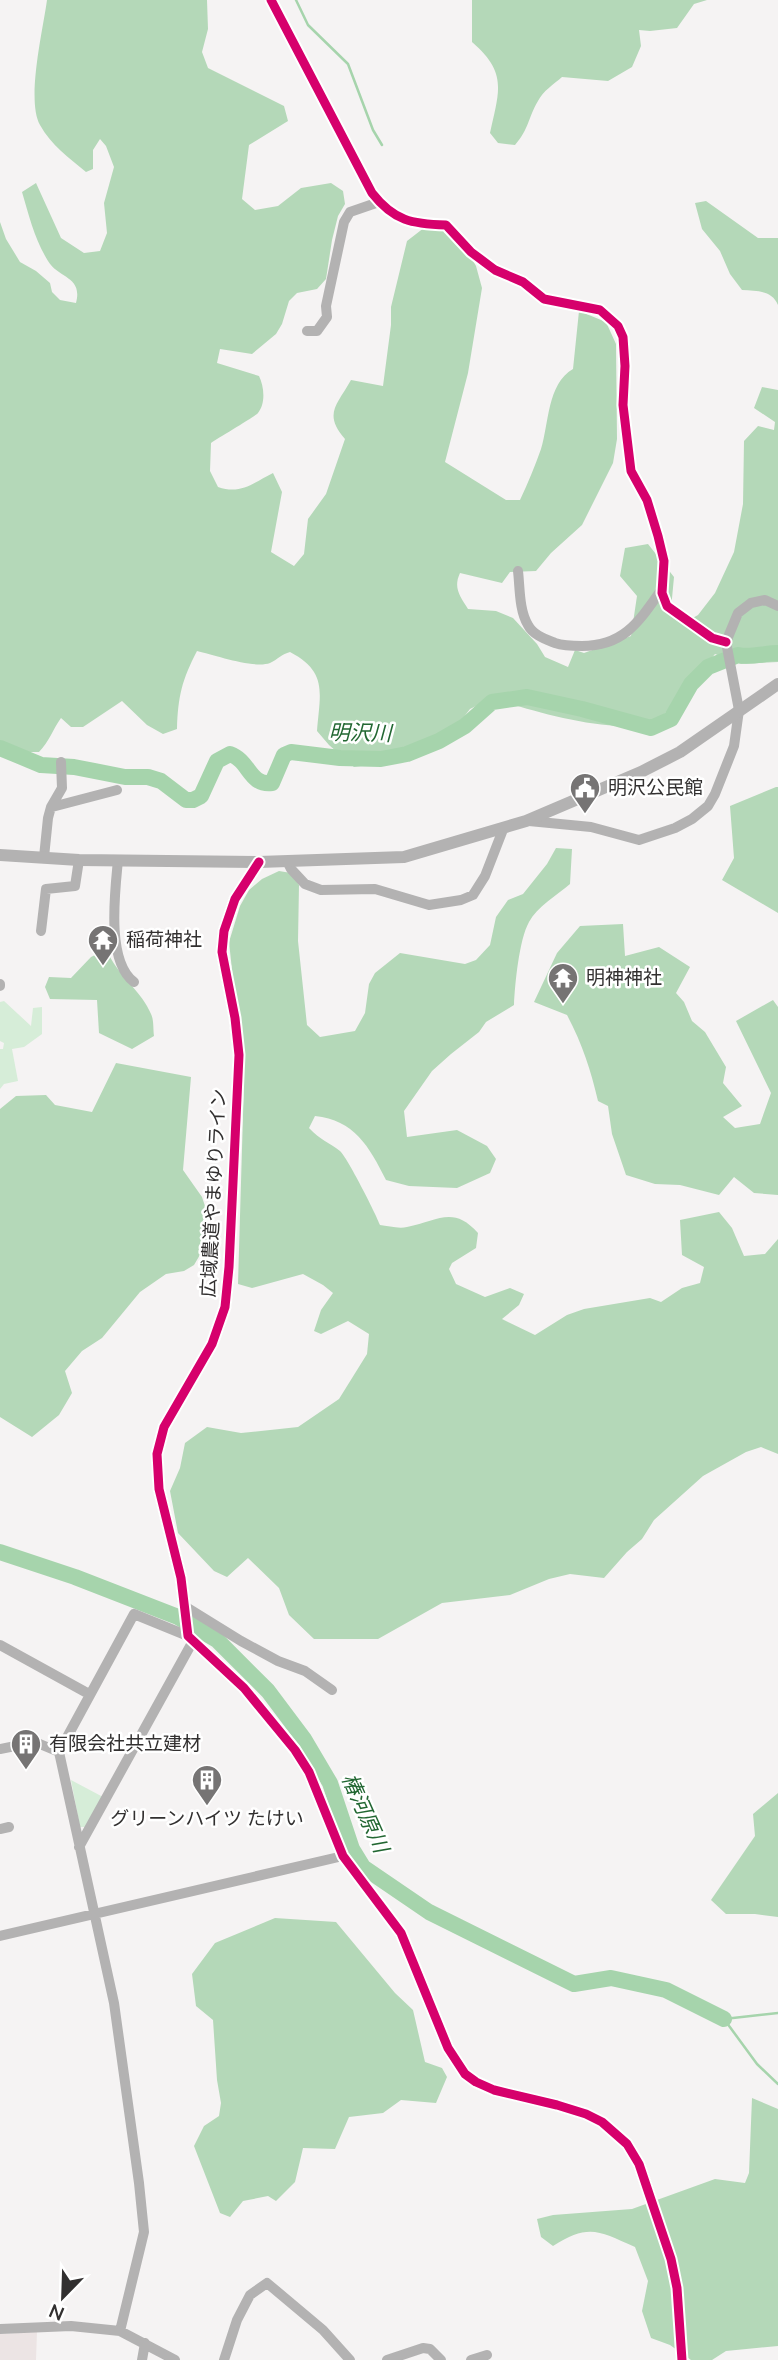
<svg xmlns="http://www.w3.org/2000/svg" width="778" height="2360" font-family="'Nunito Sans','Noto Sans JP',sans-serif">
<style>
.built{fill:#ece4e4}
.green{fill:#d6edd8}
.forest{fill:#b4d8b8}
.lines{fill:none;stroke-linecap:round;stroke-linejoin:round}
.stream{stroke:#a6d4ac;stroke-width:2.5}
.river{stroke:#a6d4ac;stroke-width:16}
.minor{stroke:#b3b2b2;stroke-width:10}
.tertiary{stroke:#b3b2b2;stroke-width:12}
.cycleway-casing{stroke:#fff;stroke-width:13}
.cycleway{stroke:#d6006c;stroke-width:9}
.labels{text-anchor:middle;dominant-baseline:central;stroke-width:5;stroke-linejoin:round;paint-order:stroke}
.poi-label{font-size:19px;fill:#323030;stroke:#fff;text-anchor:start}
.street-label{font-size:19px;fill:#323030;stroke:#fff}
.water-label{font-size:21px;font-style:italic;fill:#226732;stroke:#fff}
</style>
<rect width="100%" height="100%" fill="#f5f3f3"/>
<path class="built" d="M37,2332L36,2360H0V2334Z"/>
<path class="green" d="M4,1001L31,1026L33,1008L42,1007V1034L24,1047L12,1049L18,1081L4,1084L0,1089V1049H3L4,1043L0,1041V1002Z
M71,1780L103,1797L87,1827H80Z"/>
<path class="forest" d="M47,0H207L208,29L202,52L208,68L284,106L288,121L249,145L242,199L255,210L278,206L301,188L331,183L343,191L345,204L338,216L332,240L326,279L317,289L297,293L289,301L282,324L276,334L252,354L220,349L217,363L259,376C264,386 266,403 258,413C256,416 218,438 211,443L210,471L218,487C241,495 253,483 273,473L282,492L271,552L294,566L304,554L308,519L326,494L345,439C323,414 337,405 351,380L383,386L391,325V307L407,241L429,224L458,235L476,266L482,288L468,373L445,462L506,500H520C528,483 535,466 541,449C549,424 547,384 573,369L579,311L606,322L616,344L617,439L613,463L582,525L551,553L536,571L510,572L502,583L460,573C453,588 460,596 468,609L496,611L513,618L537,644L545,657L568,667L575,650L584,653L631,636L637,596L620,576L625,548L648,544L674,577L671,609L682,624L698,615L715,593L734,552L743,504L744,441L758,426L774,430L775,422L754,408L762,387L778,390V662L741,664L715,654C699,673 681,701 662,716C630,742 529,710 492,698L470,709L443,744L404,760L354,767L329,745L317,731C320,693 328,672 290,652C282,654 278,659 270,663C254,669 215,655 197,651C182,680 178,696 177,729L163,734L147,725L122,701L83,727H71L61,718C53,729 49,742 39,752H27L0,741V222L6,239L20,262L36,271L50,283L52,292L60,300L76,303C83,276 59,279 48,261C35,240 29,216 22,192L36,183L61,238L84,253L100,251L107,233L104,203L114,167L106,146L100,139L93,150V169L86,172C69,158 51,145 40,125C26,100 43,30 47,0Z
M472,0H707L694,4L677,28L650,31L639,30L641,46L632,67L608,81L562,77C554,84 543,91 538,101C528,118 529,129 515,145L498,143L490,133C499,91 508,73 472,42Z
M706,201L758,238H778V305C772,290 757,291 742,290L730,274L720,251L702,229L695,203Z
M776,787H778V913L722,880L734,858L730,806Z
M556,848L572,849L570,884C557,895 537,907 529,922C519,940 515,984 514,1005L486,1022L479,1032L451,1054L432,1071L404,1111L407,1137L457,1130L487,1146L496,1159L490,1173L457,1188L409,1186L386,1180C369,1146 354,1120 315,1116L309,1128C321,1141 329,1142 340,1151C347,1157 376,1214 380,1225C388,1226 399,1229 407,1227C438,1221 453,1205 478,1233L476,1248L452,1263L449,1269L456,1284L485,1297L510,1288L524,1294L519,1305L502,1319L535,1335L567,1315L584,1309L650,1298L661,1302L682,1288L700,1283L704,1267L682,1255L680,1220L719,1212L732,1228L744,1256L765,1254L778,1239V1454L761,1447L746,1452L703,1476L654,1520L642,1539L627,1552L604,1578L570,1574L549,1579L510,1595L442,1603L378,1639H314L289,1615L279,1588L248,1558L227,1577L214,1571L178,1533L170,1491L180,1468L185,1443L207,1427L241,1433L298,1427L339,1399L367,1354L369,1334L348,1321L321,1334L314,1331L321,1310L333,1293L323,1285L303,1274L252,1288L238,1284L244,1081L229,942L240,906L249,890L262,879L279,871L291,873L299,885L298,941L307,1025L320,1037L355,1031L365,1013L369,984L375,973L400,953L465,964L476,960L490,945L496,917L508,900L523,894L547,864Z
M623,924L625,956L659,947L690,967L676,993L684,1002L692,1021L705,1032L726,1067L723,1083L742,1106L723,1117L735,1128L760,1124L771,1093L736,1021L773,1000L778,1007V1195L754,1193L734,1177L719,1195L680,1185L655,1184L626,1175L612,1134L608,1106L598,1101C591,1071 582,1043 567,1015L534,1002L557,953L580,926Z
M99,953L109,955C120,977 142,992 151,1014C154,1020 153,1029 154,1036L132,1049L99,1033L97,1000L50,999L45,987L49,977L71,978L91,957Z
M116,1063L191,1077L183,1170L202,1197L207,1212L208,1236L201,1253L194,1265L184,1271L166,1274L140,1292L102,1338L82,1351L65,1371L72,1393L59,1415L32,1437L0,1417V1109L16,1096L46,1095L55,1105L92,1112Z
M778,1793V1917L755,1914H726L711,1900L755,1836L753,1814Z
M275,1918L336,1922L395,1993L413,2010L425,2062L442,2068L447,2077L436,2103L401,2100L383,2113L349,2117L335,2149L303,2148L295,2182L276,2201L268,2196L243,2201L230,2217L220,2213L194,2146L204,2126L219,2116L221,2103L217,2080L213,2020L196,2006L192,1974L215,1943Z
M752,2098L778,2109V2346L726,2351L712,2360H691L670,2345L651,2338L642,2311L648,2281L635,2247C599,2231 589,2223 553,2246L541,2237L537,2219L553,2215L632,2209L715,2179L745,2183L749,2173Z"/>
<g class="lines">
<path class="stream" d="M296,0L308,25L348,64L373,130L382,145
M778,2013L724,2019L757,2064L778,2084"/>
<path class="river" d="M0,748L41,765L74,767L125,777H148L161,781L186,800H193L201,796L217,761L230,754C250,761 249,786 272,783L284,755L291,752L340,758L381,759L407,754L439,741L465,726L492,702L527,697L582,709L651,728L671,719L691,684L708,667L738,655C750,658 765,653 778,653
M0,1552L75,1577L178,1617L217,1640L268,1691L304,1739L330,1783L352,1849L363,1867L429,1912L574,1984L611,1978L666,1990L724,2019"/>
<path class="minor" d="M271,0L372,193C394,221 412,224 446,225L471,252L495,270L523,282L544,299L600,310L618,326L623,337L625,366L623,405L631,471L647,500L658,536L664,561L662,593L667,606L712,638L726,642
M307,331H317L327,317L326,306L344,222L350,212L379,202
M518,571C520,588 519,610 528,625C533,635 545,639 555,643C564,646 573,646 582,646C625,646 640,620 662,589
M52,807L117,790
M529,821L591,827L639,840L675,828L692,819L708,806L715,794L734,746L739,710L726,642L738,613L751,603L765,600L778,606
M44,857L48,818L51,807L62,788L61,762
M118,860C115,892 106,961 134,982
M287,861L291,869L305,884L321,890L375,889L429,905L461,900L473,895L485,876L504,827
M41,931L46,889L75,886L79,860
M0,984V986
M186,1607L241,1641L278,1661L305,1671L332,1690
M0,1645L89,1694
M0,1749L35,1742L59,1752
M0,1829L9,1827
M79,1847L193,1641
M0,1936L343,1856
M0,2329L71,2326L120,2331L175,2360
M120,2331L144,2232L139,2183L114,2003L59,1752L134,1614L188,1636
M142,2360L145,2343
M224,2360L237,2320L250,2295L267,2283L323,2330L350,2360
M387,2360L423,2348L430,2349L441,2360
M471,2360L487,2355"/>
<path class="tertiary" d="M0,855L79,860L259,862L404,857L526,821L641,772L680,752L778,684
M259,862L235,899L224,931L222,952L235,1018L239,1055L229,1267L225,1307L212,1344L164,1427L157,1454L159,1489L181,1578L188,1636L244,1688L295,1750L309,1772L343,1856L401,1933L448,2048L465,2074L476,2082L494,2090L557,2105L586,2114L602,2122L627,2144L639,2164L671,2259L677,2288L682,2360"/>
<g class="cycleway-casing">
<path id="cycleway" d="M271,0L372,193C394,221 412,224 446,225L471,252L495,270L523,282L544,299L600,310L618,326L623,337L625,366L623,405L631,471L647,500L658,536L664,561L662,593L667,606L712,638L726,642
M259,862L235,899L224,931L222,952L235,1018L239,1055L229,1267L225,1307L212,1344L164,1427L157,1454L159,1489L181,1578L188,1636L244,1688L295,1750L309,1772L343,1856L401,1933L448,2048L465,2074L476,2082L494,2090L557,2105L586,2114L602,2122L627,2144L639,2164L671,2259L677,2288L682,2360"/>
</g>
<use href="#cycleway" class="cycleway"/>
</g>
<defs>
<g id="civic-pin" transform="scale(1.575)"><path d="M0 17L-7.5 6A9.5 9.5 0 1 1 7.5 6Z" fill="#767474" stroke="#fff"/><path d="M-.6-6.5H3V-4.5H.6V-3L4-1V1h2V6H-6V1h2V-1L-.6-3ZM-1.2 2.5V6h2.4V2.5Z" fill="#fff"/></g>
<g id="temple-pin" transform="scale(1.575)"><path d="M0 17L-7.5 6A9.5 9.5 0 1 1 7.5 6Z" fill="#767474" stroke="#fff"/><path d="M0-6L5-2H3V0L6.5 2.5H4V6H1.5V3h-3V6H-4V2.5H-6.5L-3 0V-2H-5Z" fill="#fff"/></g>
<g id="building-pin" transform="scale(1.575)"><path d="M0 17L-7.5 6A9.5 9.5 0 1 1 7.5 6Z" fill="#767474" stroke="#fff"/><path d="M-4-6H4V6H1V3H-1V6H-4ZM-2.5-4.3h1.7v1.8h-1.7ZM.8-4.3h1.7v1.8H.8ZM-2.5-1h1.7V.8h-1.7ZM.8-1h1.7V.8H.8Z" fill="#fff"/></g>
</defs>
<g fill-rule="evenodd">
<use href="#civic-pin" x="585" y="788"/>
<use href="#temple-pin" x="103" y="940"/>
<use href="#temple-pin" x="563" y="978"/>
<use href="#building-pin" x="26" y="1744"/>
<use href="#building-pin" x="207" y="1780"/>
</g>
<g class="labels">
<g class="poi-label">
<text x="608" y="788">明沢公民館</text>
<text x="126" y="940">稲荷神社</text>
<text x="586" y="978">明神神社</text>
<text x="49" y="1744">有限会社共立建材</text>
<text x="207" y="1819" text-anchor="middle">グリーンハイツ たけい</text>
</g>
<g class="street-label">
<text transform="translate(214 1193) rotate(-87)">広域農道やまゆりライン</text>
</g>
<g class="water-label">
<text transform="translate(360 733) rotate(1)">明沢川</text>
<text transform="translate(365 1813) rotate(66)">椿河原川</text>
</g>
</g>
<g transform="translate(63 2297) rotate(203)" stroke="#ffffff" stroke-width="5" paint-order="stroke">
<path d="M0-5L12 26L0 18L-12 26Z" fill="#323030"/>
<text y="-10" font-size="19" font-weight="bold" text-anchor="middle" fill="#323030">N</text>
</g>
</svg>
